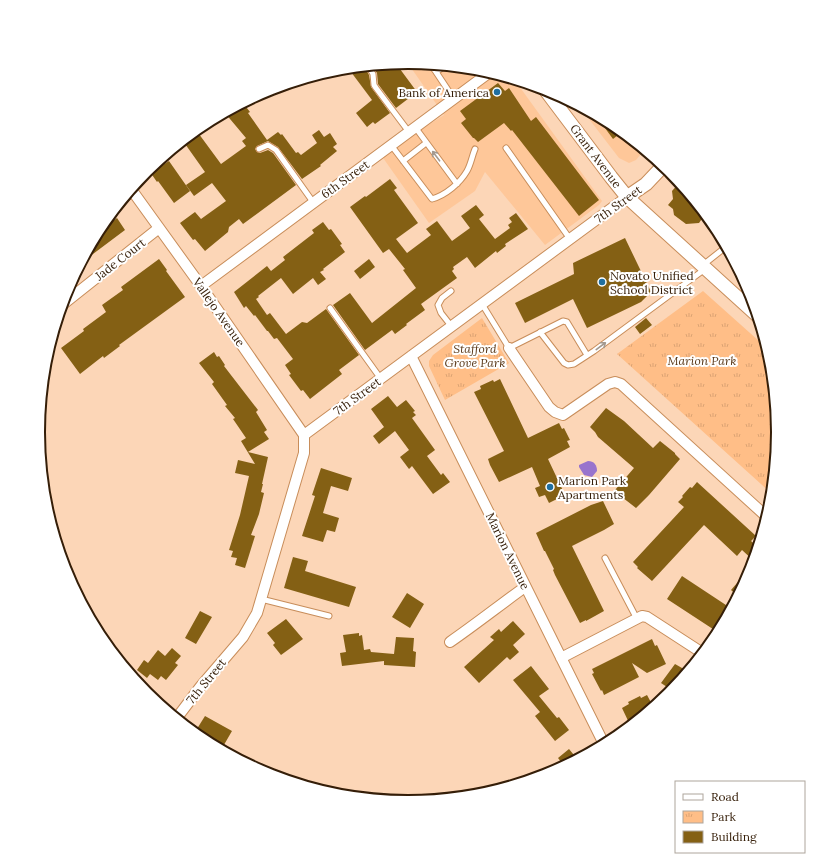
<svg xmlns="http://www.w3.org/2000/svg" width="817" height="865" font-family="Lora,serif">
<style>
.built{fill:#fec799}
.park{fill:url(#park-tufts)}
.water{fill:#9874cd}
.building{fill:#846014}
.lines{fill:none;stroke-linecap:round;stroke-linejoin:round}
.service-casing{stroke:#c88d5a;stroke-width:7}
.minor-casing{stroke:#c88d5a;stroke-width:12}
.tertiary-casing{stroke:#c88d5a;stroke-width:15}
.service{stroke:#fff;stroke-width:5}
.minor{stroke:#fff;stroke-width:10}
.tertiary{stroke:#fff;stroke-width:13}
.oneway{stroke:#a49a90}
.poi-dot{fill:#1f6fa0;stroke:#fff;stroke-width:1.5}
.labels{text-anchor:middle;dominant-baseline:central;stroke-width:4;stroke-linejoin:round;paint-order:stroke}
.poi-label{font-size:12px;fill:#351e08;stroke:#fff;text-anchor:start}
.street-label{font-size:12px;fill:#351e08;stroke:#fff}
.park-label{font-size:12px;font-style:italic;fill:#5b3a1a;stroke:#fff}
.rim{fill:none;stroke:#351e08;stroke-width:2}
</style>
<defs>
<pattern id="park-tufts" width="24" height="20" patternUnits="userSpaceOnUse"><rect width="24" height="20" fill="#ffbe87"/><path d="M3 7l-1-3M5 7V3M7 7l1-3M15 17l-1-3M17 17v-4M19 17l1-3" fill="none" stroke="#dba373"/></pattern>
</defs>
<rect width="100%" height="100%" fill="#fcd6b7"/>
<path class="built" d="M407,62L481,69L514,79L602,201L599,205L545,245L485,172L475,191L429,223L381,155L444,115Z
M579,106L615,125L645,149L636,160L629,163L619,158Z
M726,244L747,283L729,266Z"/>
<path class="park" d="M703,291L769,350L772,360L779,433L773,495L617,354Z
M482,318L509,363L445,400L429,366V361L433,355Z"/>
<path class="water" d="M588,461C594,461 597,465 597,471L592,477L584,475L579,467V465Z"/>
<path class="building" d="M410,62L400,69L417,92L396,108L378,84L377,73L372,66Z
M364,66L369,75L371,87L390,113L375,124L373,122L367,127L356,113L372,100L348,68Z
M498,83L505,91L509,88L531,121L536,117L599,200L579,216L512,130L511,131L504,123L478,142L474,138H473L461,123L466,119L460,111Z
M243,103L250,112L248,113L267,140L278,132L281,135L282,134L296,153L298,152L301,155L317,143L312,135L319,130L324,137L330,133L337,144L333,147L337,151L320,165L321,166L302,179L278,147L268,141L257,146L255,149L257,152L260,153L268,150L273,153L296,185L243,224L239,219L229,227L228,232L205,251L195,239L193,240L180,223L195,212L201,219L226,201L212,183L194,196L186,185L205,172L183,141L196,130L221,164L246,146L242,141L246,138L225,113Z
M594,113L615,125L623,131L613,139Z
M158,161L161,166L169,161L190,191L174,203L158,181L157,182L148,169Z
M390,179L397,188L394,190L418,223L396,239L407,253L431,235L426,229L437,221L452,241L470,228L461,216L476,205L484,215L479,219L495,239L510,228L508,225L512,222L509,218L516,213L528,229L505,244L506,246L497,253L496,251L475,268L467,257L453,267L454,269L452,271L457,278L421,304L425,310L406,324L407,325L395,334L392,330L365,350L333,305L350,293L372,323L416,288L403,270L405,269L389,249L383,253L350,207L365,196L366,197Z
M680,182L706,213L699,223L686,224L674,215L673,209L668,205L673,199L672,191Z
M117,218L125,230L81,263L97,233Z
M323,222L329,230L331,229L342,244L340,245L345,252L323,269L324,270L320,272L326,279L318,285L313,278L293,294L281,278L258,296L259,297L256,299L267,315L270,313L286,334L302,322L307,323L326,309L359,355L339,370L342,374L310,399L303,390L301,391L289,375L291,374L285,365L293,359L277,338L274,339L268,331H267L255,315L254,316L246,306L244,308L234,292L267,266L271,271L285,260L283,257L314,233L312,230Z
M625,238L651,292L641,302L587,328L573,299L525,323L515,303L574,274L573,263Z
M159,259L167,270L166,271L185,297L119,345L120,346L104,358L103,356L80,374L61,348L84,331L83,329L106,312L102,305L123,290L121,287Z
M369,259L375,267L360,279L354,271Z
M646,318L652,325L640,334L635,327Z
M214,352L217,357L219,356L225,365L224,366L258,410L256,412L267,430L264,432L269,439L248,452L268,457L262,484H263L261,492L264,493L259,514L251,535L255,536L245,568L235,565L237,558L231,557L233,551L229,550L240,515L249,476L235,473L238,460L255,464L241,441L246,438L233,419L235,418L225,406L227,405L212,384L214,382L199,363Z
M500,379L528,438L559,423L562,429L564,428L570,440L567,441L570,447L548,459L565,495L549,503L545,495L539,497L535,488L540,486L532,467L499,482L490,465L488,459L504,451L474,392L481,389L480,386L493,380L494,382Z
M388,396L397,407L406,400L415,411L413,412L416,415L412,418L435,450L427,456L441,475L443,473L450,482L433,494L412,466L409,469L400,457L409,450L395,431L379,444L373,436L384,427L371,409Z
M606,408L624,421L653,448L660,441L675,453V454L680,459L649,495L636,508L618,494H619L615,490L634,468L598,437L595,432L590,427Z
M321,468L352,478L348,491L331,486L323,513L339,518L335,532L327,530L323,542L302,536L315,496L312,495Z
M697,482L756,536L751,541L759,548L755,562L742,550L737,556L704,525L652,581L637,568L638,567L633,562L684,507L678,502L683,497L682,496L690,487L692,488Z
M603,501L614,524L604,530L572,546L604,611L586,621V620L580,623L555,575L553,570L554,569L545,551H544L536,533L591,505Z
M293,557L308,561L305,571L356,587L349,607L284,588Z
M750,568L752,570L751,574L739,597L731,590Z
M682,576L732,609L719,633L667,599Z
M407,593L424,604L410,628L392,617Z
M200,611L212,617L196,644L185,638Z
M286,619L303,639L281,655L273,645L275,643L267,633Z
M513,621L525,634L513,645L519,652L510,660L507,657L479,683L464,667L494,640L490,637L499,629L501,632Z
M359,633V636L362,635L364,650L370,649L371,652L394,654L396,637L414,638L413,651L416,652L415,667L384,665V661L342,666L340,653L346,652L343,635Z
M652,639L655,646L657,645L666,664L647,673L632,663L639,677L604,695L602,690L601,691L592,674L594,673L592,669Z
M172,648L181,656L175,663L178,665L166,680L161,676L158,680L150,674L147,678L137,670L144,660L148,663L158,650L165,656Z
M675,664L689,672L673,691L661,683Z
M531,666L549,689L539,696L557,718L559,717L569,730L555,741L535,716L540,712L513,680Z
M647,695L654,708L631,727L622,708L629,704L628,702L640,696L641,698Z
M205,716L232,731L221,750L209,744L211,741L195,732Z
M569,749L578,760L565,767L558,758Z"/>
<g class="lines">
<g class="service-casing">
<path id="service" d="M430,64L436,72L445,66
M368,66L373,74L374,85L376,88L409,132
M436,72L454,99
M415,127L457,184
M391,145L432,199C446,195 460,183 467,171C471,164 472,156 475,149
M506,148L570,239
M259,149L268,145L276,150L313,202
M403,161L426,143
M119,204L134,193
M703,265L727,246
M451,291L442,298L438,305L441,313L452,327
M482,304L509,348L563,321L567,322L587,355
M330,308L381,379
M540,332L564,363L568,365L574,364L594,351L705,269
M605,558L637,619
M261,599L329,616"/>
</g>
<g class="minor-casing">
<path id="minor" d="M131,189L201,286L304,435
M201,286L490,72
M62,305L159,228
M509,348L549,407L555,412L563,415L608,384L615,382L621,384L768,518
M411,356L605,746
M450,642C476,624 500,605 525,587
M561,658L642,616L647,617L704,654
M177,720L179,715L201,686L243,637L257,613L304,453V435L627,197"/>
</g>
<g class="tertiary-casing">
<path id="tertiary" d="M544,88L611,177L627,197L759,317
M627,197L646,184L664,165"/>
</g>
<use href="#service" class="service"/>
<use href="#minor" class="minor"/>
<use href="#tertiary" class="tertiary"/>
</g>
<defs><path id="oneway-shaft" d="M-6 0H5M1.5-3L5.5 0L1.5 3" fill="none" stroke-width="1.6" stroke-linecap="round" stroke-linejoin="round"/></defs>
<g class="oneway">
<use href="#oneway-shaft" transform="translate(436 156) rotate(-127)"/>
<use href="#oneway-shaft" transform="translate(601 346) rotate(-37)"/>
</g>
<g class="poi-dot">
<circle cx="497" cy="92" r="4"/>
<circle cx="602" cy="282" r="4"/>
<circle cx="550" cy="487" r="4"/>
</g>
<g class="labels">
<g class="poi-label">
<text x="489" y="92" text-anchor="end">Bank of America</text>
<text x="610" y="275">Novato Unified<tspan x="610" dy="14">School District</tspan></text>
<text x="558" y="480">Marion Park<tspan x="558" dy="14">Apartments</tspan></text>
</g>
<g class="street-label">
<text transform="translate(596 156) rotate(53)">Grant Avenue</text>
<text transform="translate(345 179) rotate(-36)">6th Street</text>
<text transform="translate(618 204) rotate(-36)">7th Street</text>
<text transform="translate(120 259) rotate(-38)">Jade Court</text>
<text transform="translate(219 312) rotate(55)">Vallejo Avenue</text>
<text transform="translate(357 396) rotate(-36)">7th Street</text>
<text transform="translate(508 551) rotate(64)">Marion Avenue</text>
<text transform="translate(206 681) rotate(-51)">7th Street</text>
</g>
<g class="park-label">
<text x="475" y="348">Stafford<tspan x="475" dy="14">Grove Park</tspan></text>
<text x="702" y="360">Marion Park</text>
</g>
</g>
<path d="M0 0H817V865H0ZM45 432a363 363 0 1 1 726 0a363 363 0 1 1-726 0Z" fill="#fff" fill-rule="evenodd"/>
<path class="rim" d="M45 432a363 363 0 1 1 726 0a363 363 0 1 1-726 0Z"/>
<rect x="675" y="781" width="130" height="72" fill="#ffffff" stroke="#aea59c"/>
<rect x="683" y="794" width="20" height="6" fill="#ffffff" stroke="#aea59c"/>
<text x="711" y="801" font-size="12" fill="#351e08">Road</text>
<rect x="683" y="811" width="20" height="12" fill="url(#park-tufts)" stroke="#aea59c"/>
<text x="711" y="821" font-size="12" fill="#351e08">Park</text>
<rect x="683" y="831" width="20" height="12" fill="#846014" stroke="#aea59c"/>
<text x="711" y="841" font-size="12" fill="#351e08">Building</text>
</svg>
